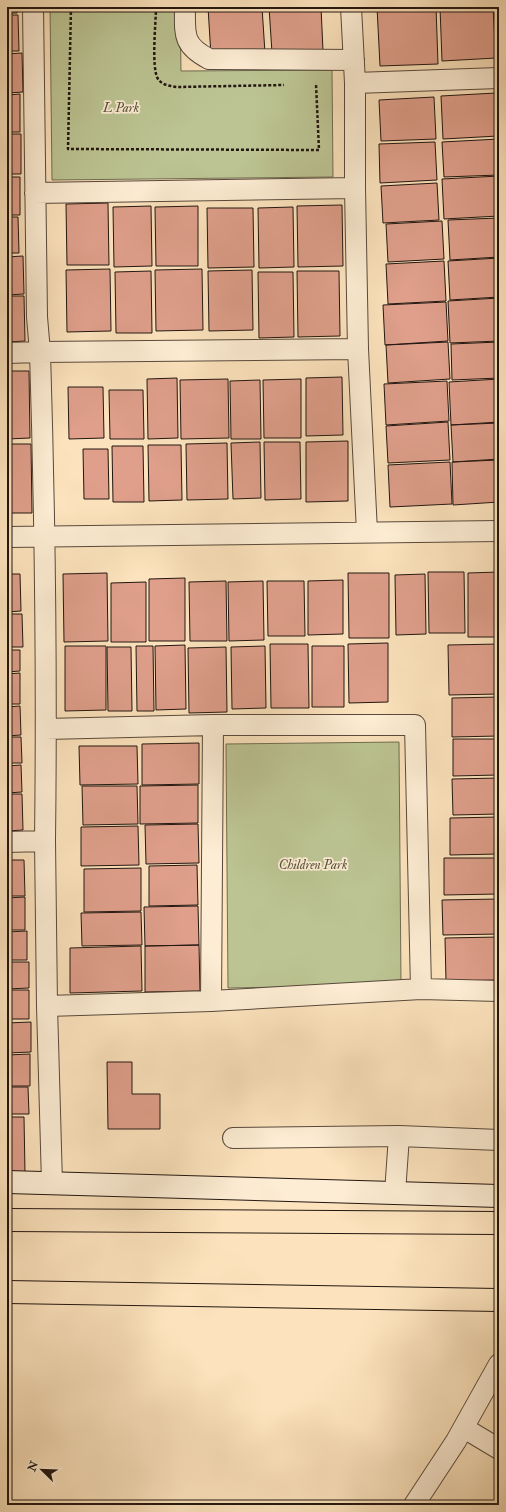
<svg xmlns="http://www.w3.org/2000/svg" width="506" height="1512" font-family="'IM FELL Double Pica',serif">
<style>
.green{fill:#bcc493;stroke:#6f6d52}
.building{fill:#df9f8b;stroke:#221610}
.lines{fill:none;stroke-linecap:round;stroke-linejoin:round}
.street-casing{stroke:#58493b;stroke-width:22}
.secondary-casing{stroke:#221610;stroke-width:24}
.highway-casing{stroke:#221610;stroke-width:24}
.path{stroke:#221610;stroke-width:2.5;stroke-dasharray:3 2;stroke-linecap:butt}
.street{stroke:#fdedd4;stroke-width:20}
.secondary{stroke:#fdedd4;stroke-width:22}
.highway{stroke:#fce3bd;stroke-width:22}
.labels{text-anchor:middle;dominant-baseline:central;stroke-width:3.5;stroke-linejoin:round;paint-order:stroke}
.park-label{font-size:13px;font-style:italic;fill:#58533e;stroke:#fdedd4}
</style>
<rect width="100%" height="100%" fill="#fce3bd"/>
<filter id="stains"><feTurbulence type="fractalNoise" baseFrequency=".005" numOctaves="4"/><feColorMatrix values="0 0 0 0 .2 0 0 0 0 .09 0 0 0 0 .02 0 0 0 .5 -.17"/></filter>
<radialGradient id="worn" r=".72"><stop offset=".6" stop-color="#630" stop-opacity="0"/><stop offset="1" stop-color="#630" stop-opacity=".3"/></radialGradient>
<path class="green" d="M50,7H180L181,71L332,70L333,177L52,180Z
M399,742L401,985L228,988L226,744Z"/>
<path class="building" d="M7,7H17V13H7Z
M208,7H262L265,53L211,56Z
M269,7H321L323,51L272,53Z
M377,7H436L438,64L380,66Z
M440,7H493L496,58L442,61Z
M7,15H18L19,51H7Z
M22,53L23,92L7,93V54Z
M496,93L498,136L443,139L441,96Z
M20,94V132H7V95Z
M434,97L436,139L381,141L379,100Z
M7,134H21V174H7Z
M499,139V175L444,177L442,142Z
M435,142L437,180L380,183L379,144Z
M499,176V216L444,219L442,179Z
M7,177H20V215H7Z
M437,183L439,220L383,223L381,186Z
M108,203L109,265H67L66,204Z
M342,205L343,266L298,267L297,206Z
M151,206L152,266L114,267L113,207Z
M198,206V266H156L155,207Z
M293,207L294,267L259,268L258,208Z
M207,208H253L254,267L208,268Z
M7,217H18L19,253H7Z
M499,218V257L450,260L448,220Z
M442,221L444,259L388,262L386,224Z
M23,256L24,294L7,295V257Z
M499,258V297L450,300L448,261Z
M444,261L446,301L388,304L386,264Z
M110,269L111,331L67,332L66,270Z
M202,269L203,330L156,331L155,270Z
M252,270L253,330L209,331L208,271Z
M151,271L152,333H116L115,272Z
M297,271H339L340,336L298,337Z
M258,272H293L294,337L259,338Z
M7,296H24L25,341L7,342Z
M499,298V341L450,343L448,301Z
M446,302L448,341L385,345L383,305Z
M448,342L450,379L388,383L386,345Z
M499,342V378L452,380L451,344Z
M7,371H29L30,438L7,439Z
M342,377L343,435L306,436V378Z
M177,378L178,438L148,439L147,379Z
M228,379L229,438L181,439L180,380Z
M301,379V438H264L263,380Z
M499,379V422L451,425L449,382Z
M260,380L261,439H231L230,381Z
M447,381L449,421L386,425L384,384Z
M68,387H103L104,438L69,439Z
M109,390H143L144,439H110Z
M448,422L450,460L388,463L386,426Z
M499,423V459L453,462L451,425Z
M348,441V501L306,502V442Z
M260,442L261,498L233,499L231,443Z
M264,442H300L301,499L265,500Z
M227,443L228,499L187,500L186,444Z
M7,444H31L32,513H7Z
M148,445H181L182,500L149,501Z
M112,446H143L144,502H113Z
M83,449H108L109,499H84Z
M499,460V502L453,505L452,462Z
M450,462L452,504L390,507L388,465Z
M428,572H464L465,633H429Z
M499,572V637H468V573Z
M107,573L108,641L64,642L63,574Z
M348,573H389V638H349Z
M7,574H20L21,611L7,612Z
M425,574L426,634L396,635L395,575Z
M185,578V641H149V579Z
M343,580V634L308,635V581Z
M226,581L227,641H190L189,582Z
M263,581L264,640L229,641L228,582Z
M267,581H304L305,636H268Z
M146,582V642H111V583Z
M7,614H22L23,647H7Z
M388,643V702L349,703L348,644Z
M270,644H308L309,708H271Z
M499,644V694L449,695L448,645Z
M185,645L186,709L156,710L155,646Z
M65,646H106V710L65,711Z
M136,646H153L154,711H137Z
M265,646L266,708L232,709L231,647Z
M312,646H344V707H312Z
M107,647H131L132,711H108Z
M226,647L227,712L189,713L188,648Z
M7,650H20V671L7,672Z
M20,673V704H7V674Z
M499,697V736L452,737V698Z
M20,706L21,735L7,736V707Z
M7,737H21L22,763H7Z
M453,739H499V775L453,776Z
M199,743V784L142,785V744Z
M79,746H137L138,784L80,785Z
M21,765L22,792L7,793V766Z
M499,778V814L453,815L452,779Z
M198,785V823L140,824V786Z
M82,786H137L138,824L83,825Z
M7,794H22L23,830L7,831Z
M499,817V854L450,855V818Z
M198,824L199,863L146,864L145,825Z
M138,826L139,865L81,866V827Z
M444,858H499V894L444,895Z
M7,860H24L25,896H7Z
M197,865L198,905L149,906V866Z
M141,868V911L84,912V869Z
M25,897V930H7V898Z
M499,899V934L443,935L442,900Z
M198,906L199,945L145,946L144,907Z
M141,912L142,945L82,946L81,913Z
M27,931V960H7V932Z
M499,937V980L446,981L445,938Z
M199,945L200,991L145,992V946Z
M141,946L142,991L70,993V948Z
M7,962H29V988L7,989Z
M7,990H29V1019H7Z
M31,1022V1052L7,1053V1023Z
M30,1054V1086H7V1055Z
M107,1062H132V1094H160V1129H108Z
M7,1087H28L29,1114H7Z
M7,1117H24L25,1173H7Z"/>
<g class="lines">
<g class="street-casing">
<path id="street" d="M185,7C185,34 182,45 209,59L354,60
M351,7L355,83V188L358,349L367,532
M355,83L499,78
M35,193L355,188
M7,353L40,352L37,317L33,7
M7,537L499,531
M46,729L213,725H415L421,989
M45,841L47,1006L52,1183
M7,842L45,841C47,678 45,515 40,352L358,349
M211,1001L213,725
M47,1006L211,1001L421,989L499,991
M399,1136L499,1140
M233,1138L399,1136L395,1193
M464,1428L499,1449
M414,1505L456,1441L499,1364"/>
</g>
<g class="secondary-casing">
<path id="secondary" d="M7,1182L499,1196"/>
</g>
<g class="highway-casing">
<path id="highway" d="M7,1220L499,1223
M7,1292L499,1300"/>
</g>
<path class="path" d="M71,7L68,149L319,150L316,84H315
M156,7C156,22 151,68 158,79C162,85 170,86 177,87L284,85"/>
<use href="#street" class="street"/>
<use href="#secondary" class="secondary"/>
<use href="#highway" class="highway"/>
</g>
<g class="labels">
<g class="park-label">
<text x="121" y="108">L Park</text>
<text x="313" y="865">Children Park</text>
</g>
</g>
<rect width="506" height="1512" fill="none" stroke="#fce3bd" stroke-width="24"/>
<rect x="8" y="8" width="490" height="1496" fill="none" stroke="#221610" stroke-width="2"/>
<rect x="12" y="12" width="482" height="1488" fill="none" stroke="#221610"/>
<g transform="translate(42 1470) rotate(293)" stroke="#fdedd4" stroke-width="3" paint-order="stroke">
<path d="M0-3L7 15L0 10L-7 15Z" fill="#221610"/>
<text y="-6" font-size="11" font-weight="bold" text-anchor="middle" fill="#221610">N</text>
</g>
<rect width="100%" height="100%" filter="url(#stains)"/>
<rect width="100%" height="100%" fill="url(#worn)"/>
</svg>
